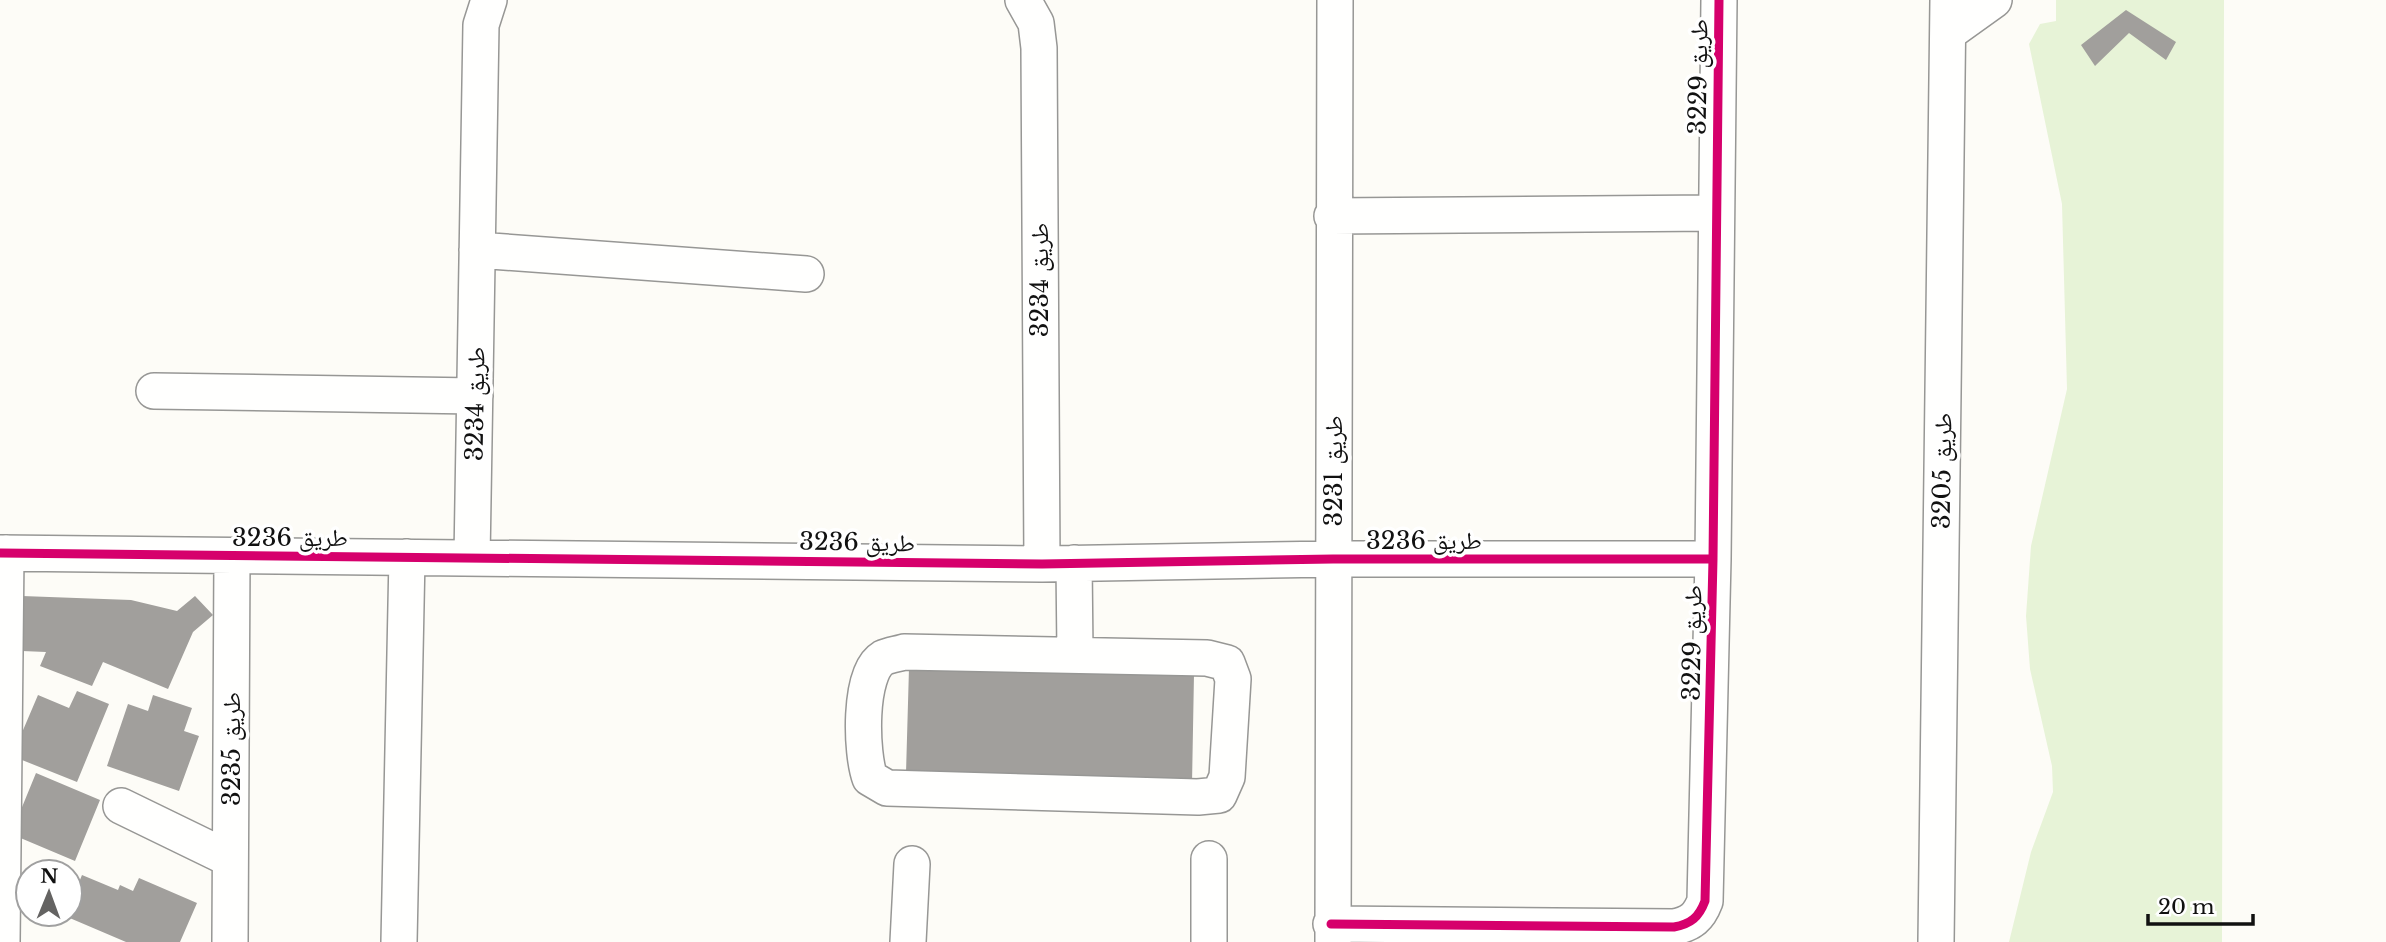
<svg xmlns="http://www.w3.org/2000/svg" width="2386" height="942" font-family="'Libre Baskerville','Noto Naskh Arabic',serif">
<style>
.green{fill:#e7f3d7}
.building{fill:#a19f9c}
.lines{fill:none;stroke-linecap:round;stroke-linejoin:round}
.minor-casing{stroke:#979795;stroke-width:38}
.minor{stroke:#fffffe;stroke-width:35}
.cycleway-casing{stroke:#fff;stroke-width:13}
.cycleway{stroke:#d6006c;stroke-width:9}
.labels{text-anchor:middle;dominant-baseline:central;stroke-width:7;stroke-linejoin:round;paint-order:stroke}
.street-label{font-size:24px;fill:#111;stroke:#fff}
</style>
<rect width="100%" height="100%" fill="#fdfcf7"/>
<path class="green" d="M2056,0H2224L2222,942H2009L2031,852L2053,792L2052,766L2030,669L2026,616L2031,546L2067,389L2062,204L2029,44L2040,24L2056,21Z"/>
<path class="building" d="M2126,10L2176,42L2166,60L2129,33L2095,66L2081,45Z
M22,596L131,600L177,611L195,596L213,615L193,632L168,689L103,662L92,686L40,666L46,652L22,651Z
M909,668L1194,674L1192,784L906,773Z
M77,691L109,704L77,782L12,756L38,695L69,708Z
M153,695L192,708L184,731L199,736L179,791L107,766L128,704L148,711Z
M36,773L100,800L75,861L11,834Z
M82,875L118,890L120,885L133,891L139,878L197,903L180,942H126L65,916L70,914V904Z"/>
<g class="lines">
<g class="minor-casing">
<path id="minor" d="M1023,0L1036,23L1039,48L1042,564
M1948,33L1994,0
M1332,216L1715,213
M477,250L806,274
M154,391L475,396
M0,553L1042,564L1333,559H1713
M472,558L481,25L489,0
M1074,563L1075,653
M904,652L1207,658L1227,663L1233,679L1227,777L1219,795L1198,797L887,788L870,778C861,754 858,673 883,658C889,655 898,654 904,652Z
M121,806L230,859
M1209,859V942
M1331,924L1674,927C1691,924 1699,917 1705,901L1713,559L1719,0
M2,942L6,553
M230,942L232,556
M399,942L407,557
M908,942L912,864
M1333,942L1335,0
M1936,942L1948,0"/>
</g>
<use href="#minor" class="minor"/>
<g class="cycleway-casing">
<path id="cycleway" d="M0,553L1042,564L1333,559H1713
M1331,924L1674,927C1691,924 1699,917 1705,901L1713,559L1719,0"/>
</g>
<use href="#cycleway" class="cycleway"/>
</g>
<g class="labels">
<g class="street-label">
<text transform="translate(1698 77) rotate(-89)">طريق 3229</text>
<text transform="translate(1039 280) rotate(-90)">طريق 3234</text>
<text transform="translate(475 404) rotate(-89)">طريق 3234</text>
<text transform="translate(1333 471) rotate(-90)">طريق 3231</text>
<text transform="translate(1942 471) rotate(-89)">طريق 3205</text>
<text x="290" y="537">طريق 3236</text>
<text x="1424" y="540">طريق 3236</text>
<text transform="translate(857 542) rotate(1)">طريق 3236</text>
<text transform="translate(1692 643) rotate(-89)">طريق 3229</text>
<text transform="translate(231 749) rotate(-90)">طريق 3235</text>
</g>
</g>
<g transform="translate(49 893) rotate(1)"><circle r="33" fill="#ffffff" stroke="#a0a0a0" stroke-width="2"/>
<path d="M0-5L12 26L0 18L-12 26Z" fill="#646362"/>
<text y="-10" font-size="19" font-weight="bold" text-anchor="middle" fill="#111111">N</text>
</g>
<path d="M2148 914v10h105v-10" fill="none" stroke="#111111" stroke-width="3.5"/>
<text x="2158" y="914" font-size="21" fill="#111111" stroke="#ffffff" stroke-width="5" paint-order="stroke">20 m</text>
</svg>
